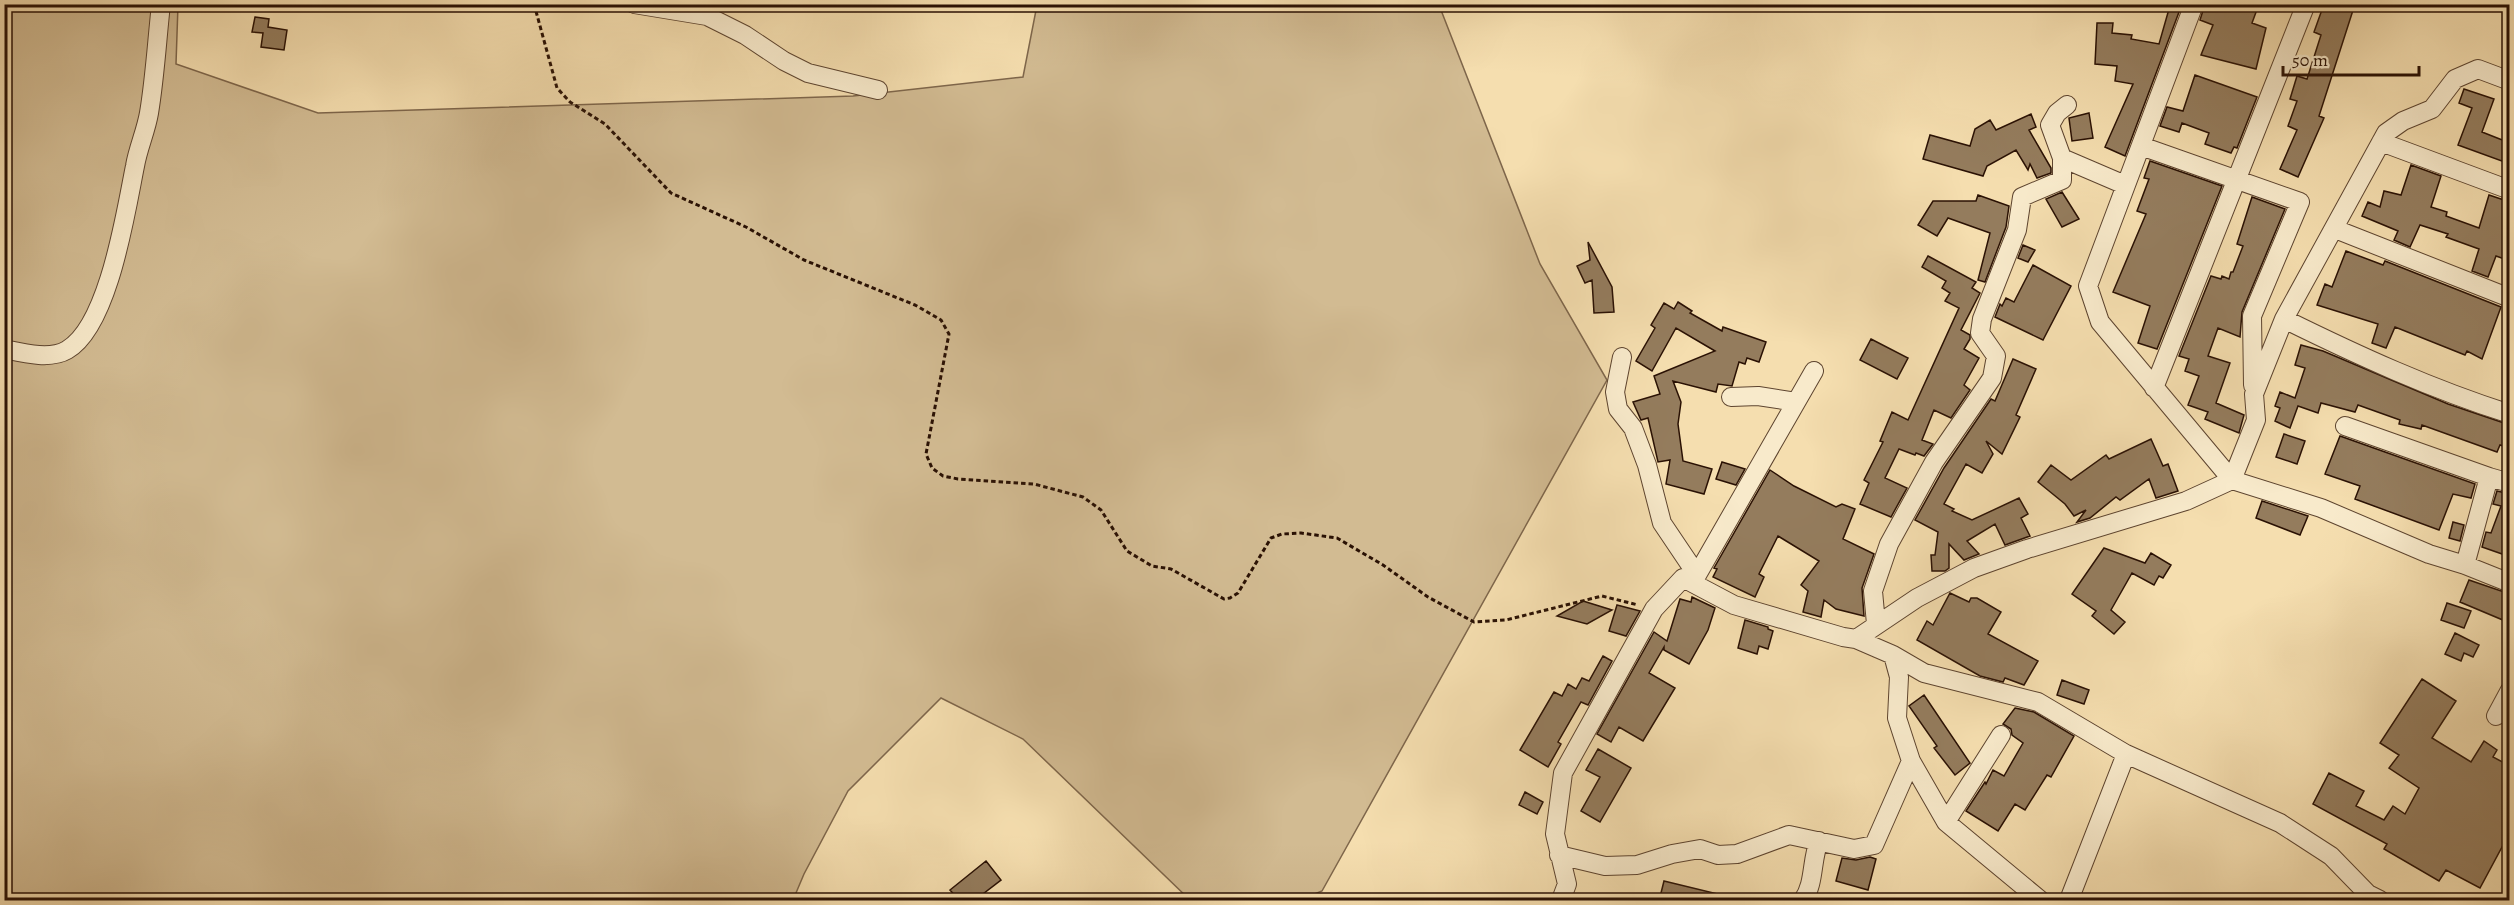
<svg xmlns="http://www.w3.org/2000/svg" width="2514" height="905" font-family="Alegreya,serif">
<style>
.green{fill:#d2bb92;stroke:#7e664b;stroke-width:1.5}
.building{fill:#947c5d;stroke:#2a1104;stroke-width:1.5}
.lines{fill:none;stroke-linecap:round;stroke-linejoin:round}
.street-casing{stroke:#5d442f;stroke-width:20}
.path{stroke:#2a1104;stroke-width:3;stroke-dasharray:4.5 3;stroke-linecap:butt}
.street{stroke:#f8eacb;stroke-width:18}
</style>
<rect width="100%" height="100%" fill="#f5deaf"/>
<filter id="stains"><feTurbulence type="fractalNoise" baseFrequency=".00333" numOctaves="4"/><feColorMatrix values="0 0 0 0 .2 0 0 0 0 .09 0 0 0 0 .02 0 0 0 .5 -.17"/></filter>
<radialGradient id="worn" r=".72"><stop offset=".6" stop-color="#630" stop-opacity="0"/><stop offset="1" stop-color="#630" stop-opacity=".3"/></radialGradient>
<path class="green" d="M5,5H178L176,64L318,113L853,96L1023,77L1037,5H1439L1540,264L1607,380L1322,891L1300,900H1190L1023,739L941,698L848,791L804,874L793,900H5Z"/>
<path class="building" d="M2162,4H2182L2125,156L2105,147L2133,84L2115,81L2117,66L2095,64L2097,23H2113L2112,33L2132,35L2131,39L2159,44L2169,9Z
M2205,4H2259L2252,23L2266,28L2256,69L2201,55L2213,25L2200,20Z
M2324,4H2355L2319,116L2324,118L2298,177L2280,169L2297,130L2288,126L2297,101L2290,99L2297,76L2307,79L2321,35L2314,32Z
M255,17L269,19L268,27L287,30L284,50L261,47L263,33L252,32Z
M2195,75L2257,97L2237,148L2234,147L2231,153L2205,144L2209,133L2182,123L2179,132L2160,126L2167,107L2183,111Z
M2464,89L2494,99L2482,132L2510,143V164L2458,145L2472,108L2459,103Z
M2089,113L2093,138L2072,141L2069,118Z
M2031,114L2036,127L2029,130L2051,168V173L2037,178L2030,164L2028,170L2016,150L1987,166L1983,176L1923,159L1930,135L1970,146L1975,129L1990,120L1996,130Z
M2150,161L2222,186L2157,349L2138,343L2150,306L2113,292L2146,214L2137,211L2149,179L2144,178Z
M2411,165L2441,176L2431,207L2447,212L2446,216L2479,228L2489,195L2510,202V261L2496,256L2488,277L2472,271L2479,249L2446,237L2448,234L2420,225L2410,247L2394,240L2398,231L2362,216L2368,202L2380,207L2384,191L2401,195Z
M2062,192L2079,219L2062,227L2046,199Z
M1978,195L2009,206L2006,227L1985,282L1978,280L1990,233L1948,218L1937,236L1918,225L1933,201H1976Z
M2252,197L2285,209L2242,312L2240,337L2218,328L2208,356L2230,363L2216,403L2244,415L2239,433L2205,419L2208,412L2188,405L2199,376L2185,371L2189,359L2179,356L2211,276L2221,279L2222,276L2229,279L2231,272H2233L2243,246L2237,244Z
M1588,242L1612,287L1614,312L1594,313L1592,280L1585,283L1577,266L1590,260Z
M2023,245L2035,250L2028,262L2018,258Z
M2346,251L2383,265L2385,261L2501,307L2482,359L2467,351L2465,355L2395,327L2386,348L2372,343L2378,324L2317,305L2325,284L2332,287Z
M1928,256L1976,282L1972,288L1980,293L1961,330L1970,335V339L1964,349L1979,358L1964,385L1970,390L1951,418L1934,410L1922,440L1933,444L1924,456L1916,453L1915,455L1899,449L1885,478L1907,488L1891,517L1860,504L1869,483L1864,480L1883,442L1880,441L1892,412L1908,420L1959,308L1945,301L1950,293L1942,288L1946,281L1922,267Z
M2033,265L2071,286L2043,340L1995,317L2000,304L2002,306L2006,298L2014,302Z
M1678,302L1692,311L1690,313L1722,331L1723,327L1766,342L1759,362L1747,358L1745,364L1739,362L1732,386L1718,384L1716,392L1673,381L1681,402L1678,424L1683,461L1712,469L1704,494L1666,484L1670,460L1658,462L1648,418L1641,420L1633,402L1660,394L1654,376L1715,351L1676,328L1652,371L1636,361L1655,328L1651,325L1664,303L1674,309Z
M1871,339L1908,358L1897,379L1860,360Z
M2301,345L2323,351L2448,404L2510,425V448L2500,445L2497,452L2422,425L2421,429L2399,424L2400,420L2358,405L2355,412L2321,403L2318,413L2298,406L2290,428L2275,421L2280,408L2275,406L2280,392L2295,398L2305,368L2295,365Z
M2013,359L2036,369L2016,415L2020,417L2002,454L1986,441L1993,454L1982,473L1966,464L1944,504L1954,509L1952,511L1972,520L2019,498L2028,514L2021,518L2030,536L2005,545L1995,524L1967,541L1979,554L1964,560L1949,544V568L1945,571H1932L1931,555H1935L1938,532L1915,520L1944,468L1991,399L1995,401Z
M2284,434L2305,441L2297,464L2276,457Z
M2340,436L2475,484L2471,498L2453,494L2439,530L2355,499L2360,486L2325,474Z
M2151,439L2163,466L2168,464L2178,491L2156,498L2149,479L2120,500L2116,497L2090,518L2077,522L2086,510L2074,516L2065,504L2038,482L2051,465L2071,480L2106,455L2109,459Z
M1722,462L1745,469L1736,485L1716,479Z
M1770,470L1794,486L1836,507L1842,504L1855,509L1843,539L1874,554L1862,588L1864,616L1836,609L1824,600L1821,617L1803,612L1808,591L1801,585L1819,561L1778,536L1759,574L1764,577L1755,597L1713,577L1717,569L1714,568Z
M2497,491L2510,494V543L2505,555L2482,547L2486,532L2491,533L2501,506L2493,504Z
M2262,501L2308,516L2300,535L2256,518Z
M2453,522L2464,525L2460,541L2449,538Z
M2104,548L2145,563L2151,553L2171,565L2163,578L2159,576L2154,585L2132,573L2111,610L2125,622L2114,634L2092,616L2096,611L2072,594Z
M2469,580L2510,594V623L2460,602Z
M1950,593L1969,602L1971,598H1977L2001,612L1988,634L2038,661L2024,685L2005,678L2003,682L1980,676L1917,640L1927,621L1933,625Z
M1692,597L1715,608L1708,630L1689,664L1664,650V647L1649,673L1675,688L1643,741L1619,727L1611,742L1597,734L1654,632L1667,641L1680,599L1691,602Z
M1583,601L1612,610L1587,624L1557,616Z
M2447,603L2471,611L2464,628L2441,620Z
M1617,605L1640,611L1626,636L1609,631Z
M1745,620L1768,627V629L1773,631L1768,649L1759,646L1757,654L1738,648Z
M2455,633L2479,645L2473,657L2464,653L2461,661L2445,654Z
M1603,656L1612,661L1588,705L1581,702L1558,742L1561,744L1548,767L1520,750L1554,692L1562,696L1568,684L1576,689L1582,678L1589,681Z
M2422,679L2456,701L2432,738L2471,762L2484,741L2497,750L2493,757L2510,766V832L2480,888L2446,870L2439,881L2384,849L2387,844L2313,804L2329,773L2364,791L2356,806L2384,820L2393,806L2405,814L2419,788L2389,768L2399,755L2380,743Z
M2062,680L2089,690L2084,704L2057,695Z
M1924,695L1970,763L1955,775L1934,748L1937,746L1909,706Z
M2015,708L2034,712L2074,736L2051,777L2047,775L2025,810L2015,804L1998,831L1966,811L1985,782L1986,784L1993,770L2004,776L2023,743L2012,735L2011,729L2003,724Z
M1598,749L1631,768L1600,822L1581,811L1600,777L1586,770Z
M1525,792L1543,802L1537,814L1519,805Z
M1870,857L1876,859L1868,890L1836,881L1842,858L1856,860Z
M986,861L1001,880L975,900H959L950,890Z
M1664,881L1722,895V900H1674L1660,897Z"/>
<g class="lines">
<g class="street-casing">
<path id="street" d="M634,4L707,16L745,35L784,61L808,73L878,90
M2194,4L2088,286L2100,322L2232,480L2321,508L2429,554L2465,565L2510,583
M2381,142L2510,190
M2141,146L2300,202L2252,316L2253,385
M2062,158L2050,125L2057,113L2067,105
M2335,229L2510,298
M2284,319C2357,355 2431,389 2510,414
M4,349C23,353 50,360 67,350C109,326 126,210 135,166C138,148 146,131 149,113C155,77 157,40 161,4
M1622,357L1615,392L1618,409L1633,428L1647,465L1662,523L1697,575
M2154,388L2306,4
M1731,397L1758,396L1796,402
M2345,426L2489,477L2465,565
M2489,477L2510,483
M1683,578L1734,605L1843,637L1856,639L1893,655L1924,673L2038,702L2126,754L2280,823L2331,856L2368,894L2380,900
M1876,624L1873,591L1889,544L1934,462L1992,378L1996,356L1980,333L1982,319L2017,230L2022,197L2062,180V158L2125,185
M1856,639L1917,598L1974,568L2027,549L2186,501L2232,480L2256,420L2254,394L2284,319L2386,133L2403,121L2432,109L2455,79L2478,69L2510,81
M1893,655L1899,677L1897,718L1911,761L1946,822L2040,900
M2496,716L2510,690
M1946,822L2001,735
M1559,855L1605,866L1637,865L1672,854L1700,849L1718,855L1737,854L1789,835L1854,849L1874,845L1911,761
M1561,900L1567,884L1555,834L1563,773L1654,609L1683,578L1697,575L1814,371
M1803,900C1815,883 1811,861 1819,841
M2069,900L2126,754"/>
</g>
<path class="path" d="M534,4L557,88L570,102L605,124L671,193L746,227L804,260L915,305L941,320L949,334L926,454L932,468L943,476L958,479L1034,484L1083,497L1101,510L1127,551L1152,566L1171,569L1224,599L1230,598L1238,593L1271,538L1282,534L1301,533L1337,538L1383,565L1428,597L1474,622L1506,620L1602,596L1638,605"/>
<use href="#street" class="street"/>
</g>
<rect width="2514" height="905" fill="none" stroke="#f5deaf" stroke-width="24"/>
<rect x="6" y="6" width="2502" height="893" fill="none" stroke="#2a1104" stroke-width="3"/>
<rect x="12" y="12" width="2490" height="881" fill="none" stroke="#2a1104" stroke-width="1.5"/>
<path d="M2283 66v9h136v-9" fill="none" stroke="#2a1104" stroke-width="3"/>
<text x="2292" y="66" font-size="18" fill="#2a1104" stroke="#f8eacb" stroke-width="4.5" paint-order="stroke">50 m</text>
<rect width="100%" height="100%" filter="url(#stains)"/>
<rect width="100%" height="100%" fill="url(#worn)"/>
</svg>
